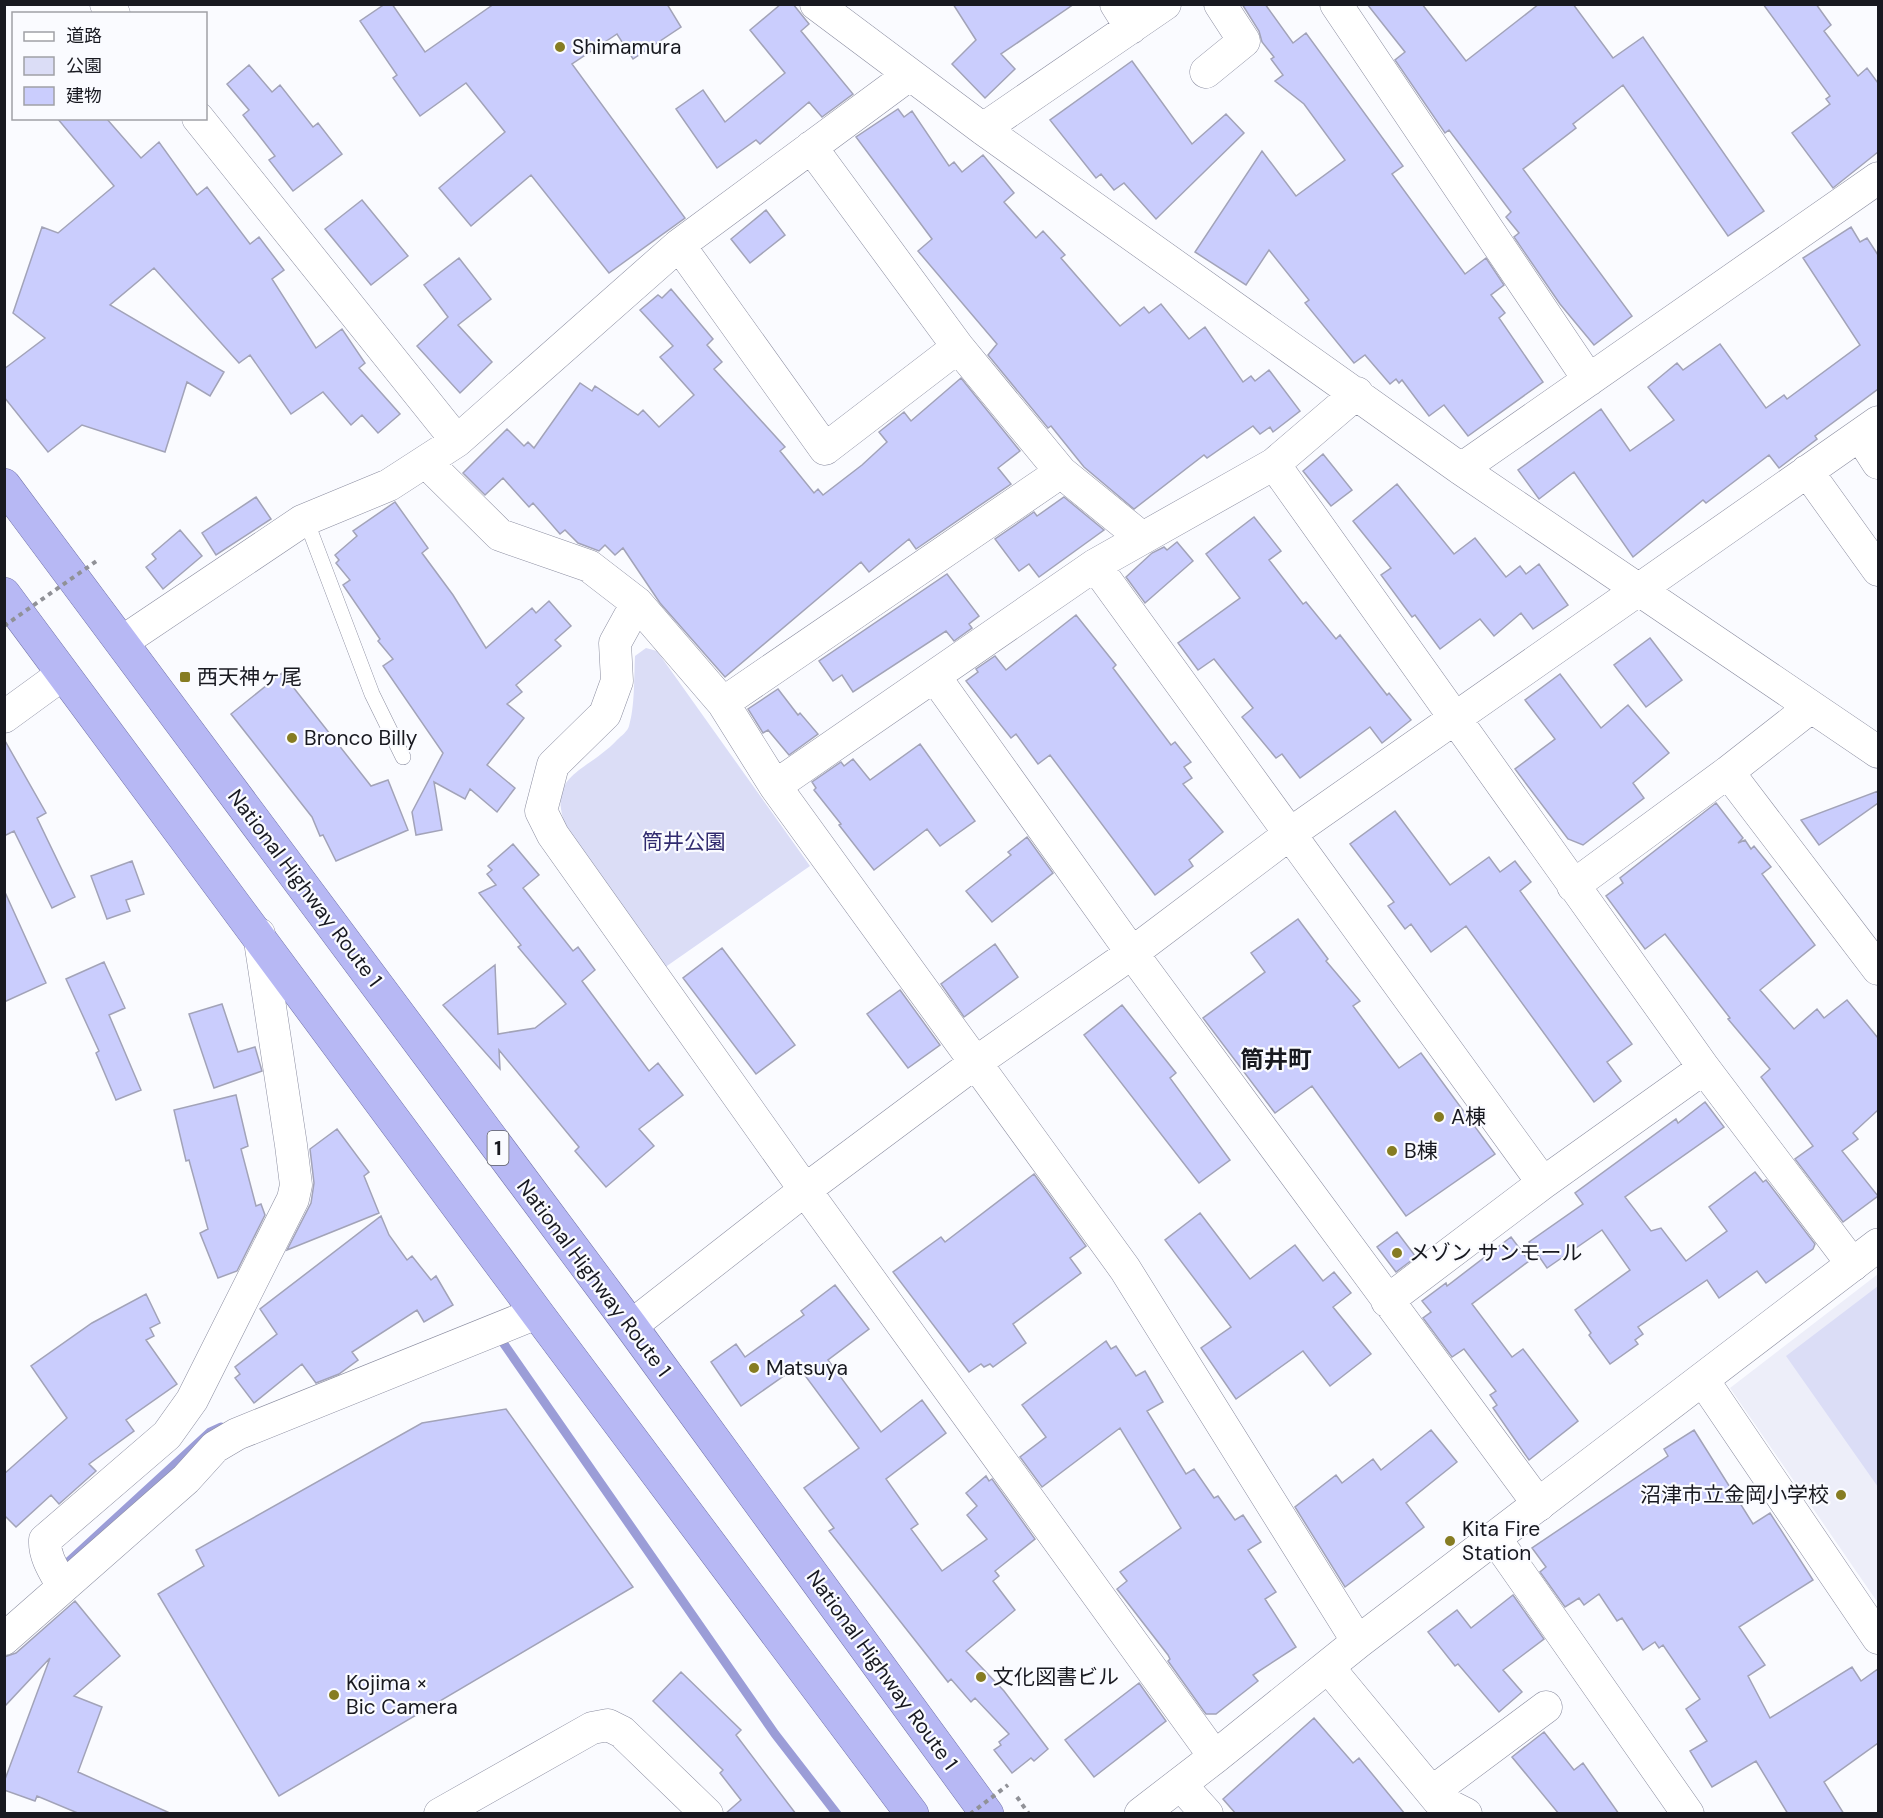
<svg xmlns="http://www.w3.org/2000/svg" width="1883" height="1818" font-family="'DM Sans','Noto Sans JP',sans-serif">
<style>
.built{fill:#edeef9}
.green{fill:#dbddf6}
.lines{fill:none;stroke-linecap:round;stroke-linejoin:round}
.stream{stroke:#9b9dd7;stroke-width:9}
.building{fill:#cacdfd;stroke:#a2a3b8;stroke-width:1.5}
.service-casing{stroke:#8b8da0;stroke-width:16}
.minor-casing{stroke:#8b8da0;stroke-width:33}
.tertiary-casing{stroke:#8b8da0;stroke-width:34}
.trunk-casing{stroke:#7475a8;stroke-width:34}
.path{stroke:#909197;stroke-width:4;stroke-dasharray:4.5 4.5;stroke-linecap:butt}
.service{stroke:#fff;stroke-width:15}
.minor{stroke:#fff;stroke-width:32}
.tertiary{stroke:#fff;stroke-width:33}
.trunk{stroke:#b7b8f4;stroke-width:33}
.path-bridge{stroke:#909197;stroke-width:4;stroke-dasharray:4.5 4.5;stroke-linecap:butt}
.poi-dot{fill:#867c22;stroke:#fafbff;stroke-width:2}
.labels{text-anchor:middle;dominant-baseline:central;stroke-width:4.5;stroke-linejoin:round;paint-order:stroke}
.shield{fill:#fafbff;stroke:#5c5d63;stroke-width:1.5}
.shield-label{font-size:20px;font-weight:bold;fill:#181920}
.poi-label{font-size:21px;fill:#181920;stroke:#fafbff;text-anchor:start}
.park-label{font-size:21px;fill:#312b6f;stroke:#fafbff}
.street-label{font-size:21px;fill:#181920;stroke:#fafbff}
.quarter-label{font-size:24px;font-weight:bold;fill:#181920;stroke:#fafbff}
</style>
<rect width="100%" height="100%" fill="#fafbff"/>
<path class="built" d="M1878,1274V1603L1730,1388Z"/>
<path class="green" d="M646,648L657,651L810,866L664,968L569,834C542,774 585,774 617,740C621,736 628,731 629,726C635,707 634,676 635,656Z
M1878,1286V1487L1786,1356Z"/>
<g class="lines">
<path class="stream" d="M497,1334L775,1734L837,1814
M66,1564L210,1432L221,1427"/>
</g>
<path class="building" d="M385,4H392L425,52L494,4H667L681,27L633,59L617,34L572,64L685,218L609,273L531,175L471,226L439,188L505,132L466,83L420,116L393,78L397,75L360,21Z
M781,4H793L809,24L801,31L853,94L822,117L809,102L760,144L756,140L717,168L676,109L703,90L725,122L785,73L750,30Z
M953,4H1074L1001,54L1015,69L985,98L952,64L976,40Z
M1242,4H1265L1293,43L1306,33L1403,166L1392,174L1465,274L1486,258L1504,285L1491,295L1505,313L1499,318L1543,382L1468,436L1444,405L1429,416L1402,380L1399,383L1396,379L1390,384L1365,355L1354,363L1305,303L1309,300L1269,250L1246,285L1195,252L1262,151L1296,196L1345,160L1304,104L1275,81L1283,75L1271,59L1274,57L1262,42L1259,31Z
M1367,4H1422L1466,61L1539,4H1573L1613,58L1643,37L1764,211L1728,236L1623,85L1573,124L1576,128L1523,169L1632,316L1594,345L1560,304L1514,237L1519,233L1506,217L1511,212L1449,130L1445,133L1395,60L1405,52Z
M1763,4H1816L1831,25L1824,31L1858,76L1867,68L1878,83V152L1833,188L1792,133L1830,104L1826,99L1830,96Z
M1132,61L1192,144L1226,114L1244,133L1156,219L1124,183L1114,190L1101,174L1096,178L1050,120Z
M249,65L272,92L280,85L313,127L318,123L342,154L293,191L269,160L275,156L243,115L249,110L227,84Z
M898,109L904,117L912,111L949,166L954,162L962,172L983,155L1014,193L1004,202L1036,238L1043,231L1065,255L1061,258L1120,326L1144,307L1149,313L1161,304L1189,339L1205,327L1243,382L1251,376L1255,381L1269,370L1300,411L1273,432L1270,427L1260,434L1253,426L1207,458L1204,455L1134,509L1084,467L1051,426L1048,428L988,355L997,344L918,251L932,239L856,137Z
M57,118H106L141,158L159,142L197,195L207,187L250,244L259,237L284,270L272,279L316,348L342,329L365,363L359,368L400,414L378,433L362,415L351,425L323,392L291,414L250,355L239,363L154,268L110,305L224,372L210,396L187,382L165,452L82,425L48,452L4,397V369L45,338L13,313L42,227L58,233L114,186Z
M362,200L408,256L371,285L325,229Z
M766,210L785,235L750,263L731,239Z
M1851,227L1860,242L1867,238L1878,255V389L1815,436L1817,439L1779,468L1769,455L1706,503L1703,500L1633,557L1574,472L1539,499L1518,470L1601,409L1630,451L1674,420L1648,387L1677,363L1683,370L1720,344L1766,408L1784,395L1787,399L1860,345L1803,258Z
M459,258L491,299L458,325L492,362L460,393L417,346L448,317L424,285Z
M671,289L713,339L707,345L722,362L714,369L785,447L780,451L814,493L818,489L823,495L862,465L887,442L879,432L904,412L911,421L961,378L1020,451L998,468L1011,484L916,549L909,539L869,572L861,562L725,677L660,603L623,548L615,555L605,545L599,551L578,543L565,530L560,534L533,503L529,507L503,478L485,495L463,473L507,429L524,446L528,442L534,448L580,383L592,391L595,386L638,415L643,410L659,427L694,395L660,357L673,346L640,310L658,295L662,298Z
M1323,454L1352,490L1331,506L1303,471Z
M1397,484L1454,554L1475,538L1506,577L1520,566L1526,574L1539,564L1568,605L1533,629L1521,613L1494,636L1480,619L1440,649L1415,615L1412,617L1381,575L1391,568L1353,521Z
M256,497L271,519L216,555L202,533Z
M1064,497L1104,530L1039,577L1029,564L1019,571L995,539L1034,512L1037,516Z
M395,502L428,548L422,553L453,595L486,648L532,608L536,613L549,601L571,626L555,640L561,646L516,685L522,692L507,704L524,718L487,765L515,788L497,812L470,789L465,799L434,782L442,830L416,835L412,812L443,753L383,666L393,659L378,641L380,639L343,585L350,580L336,563L339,560L335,555L357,536L353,531Z
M1254,517L1281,551L1269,560L1303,604L1306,602L1336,639L1340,635L1387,695L1389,693L1411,720L1382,743L1370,727L1300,778L1282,754L1276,758L1242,717L1253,708L1214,659L1198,670L1178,643L1240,598L1206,554Z
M180,530L202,556L163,589L146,567L156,559L152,554Z
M1177,542L1193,561L1145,603L1126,577L1152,553L1164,547L1167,550Z
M947,574L979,616L969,624L972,628L954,641L946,631L853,692L842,675L833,681L819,661Z
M1076,615L1116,665L1113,668L1171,745L1175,742L1191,762L1184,767L1192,778L1183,784L1223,832L1189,860L1193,866L1155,895L1050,755L1038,764L1016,734L1011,738L966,681L978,672L976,669L995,656L1006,670Z
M1650,638L1682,680L1646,707L1614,665Z
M282,673L371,786L388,780L408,830L336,861L323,835L320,836L312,817L231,714Z
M1560,674L1601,728L1628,705L1669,753L1633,783L1644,798L1583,845L1568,839L1515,769L1555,739L1525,700Z
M778,689L798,715L800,713L818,734L789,755L768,730L763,733L748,709Z
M4,739L46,813L37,818L75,897L52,908L14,831L4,836Z
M920,744L975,821L940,846L927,829L874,870L839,825L841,824L814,790L816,788L812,782L841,762L844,766L853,759L870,780Z
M1878,791V803L1819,845L1801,820Z
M1716,803L1743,838L1738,843L1745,840L1751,849L1754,846L1771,867L1762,874L1815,945L1760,990L1794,1029L1817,1009L1824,1018L1847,1000L1878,1038V1110L1853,1133L1858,1139L1842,1151L1878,1196L1843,1222L1795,1159L1813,1146L1761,1077L1770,1069L1728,1019L1730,1018L1665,934L1645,949L1606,896L1623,883L1620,878Z
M1395,811L1450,885L1489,857L1500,872L1515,861L1531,882L1520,891L1632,1044L1607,1062L1621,1081L1594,1102L1466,926L1431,952L1411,924L1405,929L1388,906L1394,902L1350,844Z
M1027,837L1053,873L992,922L966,891L1011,855L1008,852Z
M513,844L539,875L523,888L573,951L578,947L595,970L582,981L649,1071L658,1063L683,1095L639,1129L654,1146L606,1187L575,1151L579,1147L499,1050L500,1069L443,1005L495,965L498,1034L535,1028L566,1004L518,947L521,945L479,893L496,885L487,874L492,870L488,866Z
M132,861L144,894L126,900L130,911L107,919L91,876Z
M4,890L46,983L4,1002Z
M1298,919L1328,959L1326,961L1360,1001L1353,1006L1399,1068L1421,1053L1495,1154L1406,1216L1312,1086L1275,1113L1203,1018L1265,972L1251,953Z
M995,944L1018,977L964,1017L941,984Z
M722,948L795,1045L756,1074L683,978Z
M104,962L125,1008L109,1015L141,1090L116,1100L96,1053L99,1051L66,979Z
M900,990L940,1045L908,1068L867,1014Z
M222,1004L238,1052L255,1047L262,1071L214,1088L189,1014Z
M1122,1005L1176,1073L1170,1078L1230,1160L1199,1183L1084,1035Z
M236,1095L248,1146L241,1149L256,1206L261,1204L265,1215L237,1271L218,1278L200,1233L208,1229L189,1160L186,1161L174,1110Z
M1705,1102L1724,1127L1625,1197L1651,1231L1661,1228L1686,1261L1727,1231L1709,1207L1755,1172L1763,1182L1766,1180L1815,1244L1813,1249L1766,1283L1757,1271L1719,1298L1707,1280L1638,1327L1643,1334L1635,1340L1638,1344L1610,1364L1589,1335L1591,1333L1575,1310L1630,1270L1602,1230L1547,1268L1529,1242L1583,1204L1575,1193L1676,1119L1678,1123Z
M337,1129L369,1172L364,1176L379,1213L287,1250L311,1203L314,1183L310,1149Z
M1034,1174L1086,1246L1070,1258L1081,1273L1013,1324L1026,1343L993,1367L990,1364L984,1367L981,1364L969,1372L893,1272L941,1237L945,1242Z
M1200,1213L1250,1279L1295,1245L1323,1281L1334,1272L1351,1293L1333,1307L1371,1354L1330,1386L1303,1351L1236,1399L1201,1348L1231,1327L1165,1240Z
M381,1216L389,1235L407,1260L412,1256L431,1280L436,1276L453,1305L424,1322L417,1310L352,1352L358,1360L339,1374L316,1383L302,1364L254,1403L235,1378L240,1374L235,1367L277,1334L260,1309Z
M1397,1232L1416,1257L1396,1272L1377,1247Z
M1511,1237L1529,1261L1472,1304L1512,1357L1523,1349L1578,1421L1529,1460L1493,1408L1497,1405L1490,1395L1496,1391L1464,1349L1452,1357L1423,1318L1431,1312L1422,1301L1446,1283L1447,1286Z
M835,1285L869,1329L828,1360L881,1432L922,1400L946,1433L886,1479L918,1524L911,1529L942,1571L987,1539L967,1515L977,1506L966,1493L986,1476L989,1481L992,1479L1035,1539L995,1571L999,1576L993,1581L1015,1610L966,1651L1004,1691L1048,1749L1034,1761L1031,1758L1012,1773L994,1750L1001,1745L999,1742L1009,1734L975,1698L971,1702L951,1679L948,1682L829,1531L834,1528L804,1488L859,1448L798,1366L741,1406L711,1362L736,1344L745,1357L804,1315L801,1311Z
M146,1294L160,1323L150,1328L154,1336L146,1340L177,1384L126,1420L134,1431L89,1464L96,1471L59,1504L51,1495L16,1527L4,1515V1474L67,1418L31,1366L92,1323Z
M1106,1341L1111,1349L1116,1346L1136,1376L1145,1371L1163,1402L1147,1411L1186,1474L1194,1469L1214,1498L1218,1496L1235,1520L1243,1515L1261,1542L1248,1550L1276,1592L1265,1599L1296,1647L1253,1675L1258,1681L1216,1714H1206L1203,1710L1168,1661L1170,1659L1168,1655L1117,1589L1127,1581L1120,1572L1181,1528L1120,1428L1042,1487L1020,1457L1046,1437L1022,1405Z
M506,1409L633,1587L279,1796L158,1594L204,1566L196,1550L422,1423Z
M1431,1430L1457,1462L1406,1503L1424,1527L1345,1587L1295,1507L1336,1475L1342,1483L1373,1459L1381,1470Z
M1694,1430L1753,1524L1770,1513L1813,1580L1739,1627L1765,1665L1748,1676L1770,1718L1852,1667L1861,1681L1878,1669V1743L1824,1782L1844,1814H1788L1756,1761L1712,1787L1690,1751L1707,1741L1686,1709L1700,1699L1663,1645L1659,1648L1655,1642L1643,1650L1622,1618L1617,1621L1599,1594L1584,1605L1579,1598L1565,1607L1540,1572L1546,1567L1532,1548L1668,1456L1664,1449Z
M1513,1595L1544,1639L1503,1670L1522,1692L1499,1712L1458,1664L1455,1666L1428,1632L1457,1610L1471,1628Z
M75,1601L120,1656L74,1696L102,1707L78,1772L172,1814H80L37,1796L35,1801L4,1790V1782L50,1658L4,1707V1657L16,1653Z
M681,1672L741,1730L736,1735L796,1814H725L741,1800L720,1773L723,1770L653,1701Z
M1139,1683L1166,1721L1094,1777L1065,1740Z
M1314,1718L1353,1763L1359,1758L1405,1814H1236L1223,1799Z
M1544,1732L1574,1770L1583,1763L1619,1814H1559L1512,1757Z"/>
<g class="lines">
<g class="service-casing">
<path id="service" d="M306,520L372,694L403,757"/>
</g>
<g class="minor-casing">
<path id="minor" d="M106,4L114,14
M816,4L983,129L1461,469L1878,752
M1116,4L1131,28
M1336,4L1589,380
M1206,72L1244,41L1220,4
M198,118L457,441
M983,129L1165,4
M811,147L958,347L1061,472
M679,245L825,449L958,347
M1860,435L1878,463
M427,463L500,535L589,566L637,603L723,703L775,786L1125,1269L1358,1642
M1274,464L1704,1068L1853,1265
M1461,469L1878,178
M1807,471L1878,570
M1095,565L1543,1183
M637,603L615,643L617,681L605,714L553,765L541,811L553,835L805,1190L1215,1757
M122,642L302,521L389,485L457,441L679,245L909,75
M935,677L1132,953L1539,1505
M723,703L1061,472L1141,537
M4,717L63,674
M1728,772L1878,969
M775,786L1095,565L1274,464L1357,393
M1573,886L1728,772L1811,707
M1387,1301L1543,1183L1704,1068
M631,1326L805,1190L975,1063L1132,953L1291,833L1878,422
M1703,1380L1878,1638
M1495,1538L1688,1814
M63,1587C55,1572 44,1557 45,1540L167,1435L192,1400L293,1199L296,1185L291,1145L259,934
M4,1639L186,1479L215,1447L237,1434L537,1313
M1328,1667L1438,1800L1466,1814
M1180,1784L1207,1814
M1432,1792L1546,1707
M440,1814L592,1728L608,1725L622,1732L707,1814"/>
</g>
<g class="tertiary-casing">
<path id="tertiary" d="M1141,1814L1215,1757L1358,1642L1878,1245"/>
</g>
<g class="trunk-casing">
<path id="trunk" d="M4,485L631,1326L987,1814
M4,594L537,1313L912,1814"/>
</g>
<path class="path" d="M1017,1797L1029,1814"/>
<use href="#service" class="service"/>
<use href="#minor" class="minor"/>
<use href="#tertiary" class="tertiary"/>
<use href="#trunk" class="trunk"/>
<path class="path-bridge" d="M4,626L98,560
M970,1814L1008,1785"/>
</g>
<g class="poi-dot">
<circle cx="560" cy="47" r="6"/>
<rect x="179" y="671" width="12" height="12" rx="3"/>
<circle cx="292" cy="738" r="6"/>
<circle cx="1439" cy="1117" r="6"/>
<circle cx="1392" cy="1151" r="6"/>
<circle cx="1397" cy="1253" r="6"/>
<circle cx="754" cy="1368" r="6"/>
<circle cx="1841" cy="1495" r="6"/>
<circle cx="1450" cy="1541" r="6"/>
<circle cx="981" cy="1677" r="6"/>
<circle cx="334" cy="1695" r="6"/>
</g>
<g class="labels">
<rect class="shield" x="487.5" y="1131" width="21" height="34" rx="4.5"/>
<g class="shield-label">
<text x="498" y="1148">1</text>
</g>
<g class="poi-label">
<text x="572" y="47">Shimamura</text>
<text x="197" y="677">西天神ヶ尾</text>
<text x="304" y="738">Bronco Billy</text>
<text x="1451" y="1117">A棟</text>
<text x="1404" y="1151">B棟</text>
<text x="1409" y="1253">メゾン サンモール</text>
<text x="766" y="1368">Matsuya</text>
<text x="1829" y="1495" text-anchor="end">沼津市立金岡小学校</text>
<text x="1462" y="1529">Kita Fire<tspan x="1462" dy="24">Station</tspan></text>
<text x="993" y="1677">文化図書ビル</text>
<text x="346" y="1683">Kojima ×<tspan x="346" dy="24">Bic Camera</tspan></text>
</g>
<g class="park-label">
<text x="684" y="842">筒井公園</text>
</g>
<g class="street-label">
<text transform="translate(305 888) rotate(53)">National Highway Route 1</text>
<text transform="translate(594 1278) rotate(53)">National Highway Route 1</text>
<text transform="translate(882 1670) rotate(54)">National Highway Route 1</text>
</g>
<g class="quarter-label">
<text x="1276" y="1059">筒井町</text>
</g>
</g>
<rect width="1883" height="1818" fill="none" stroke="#181920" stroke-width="12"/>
<rect x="12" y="12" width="195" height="108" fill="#fafbff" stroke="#a0a1a6" stroke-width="1.5"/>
<rect x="24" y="32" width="30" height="9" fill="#ffffff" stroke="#a0a1a6" stroke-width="1.5"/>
<text x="66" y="42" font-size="18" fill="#181920">道路</text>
<rect x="24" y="57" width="30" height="18" fill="#dbddf6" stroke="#a0a1a6" stroke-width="1.5"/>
<text x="66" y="72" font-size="18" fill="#181920">公園</text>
<rect x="24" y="87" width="30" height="18" fill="#cacdfd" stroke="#a0a1a6" stroke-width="1.5"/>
<text x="66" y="102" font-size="18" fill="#181920">建物</text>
</svg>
